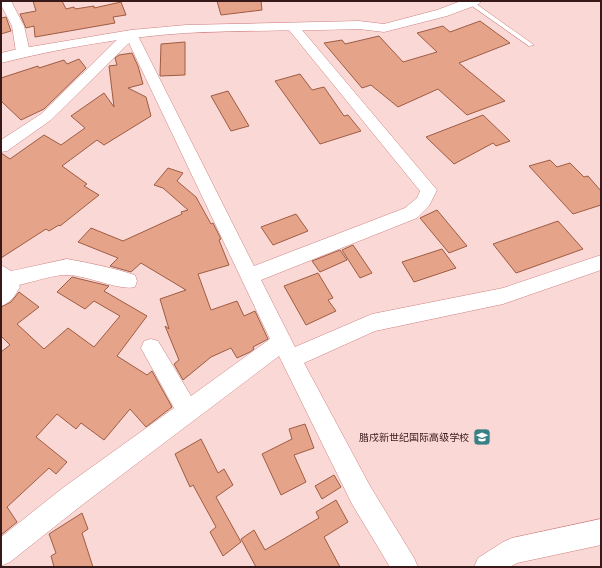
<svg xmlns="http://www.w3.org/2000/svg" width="602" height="568" font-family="'PT Sans Narrow','Noto Sans SC',sans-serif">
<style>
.building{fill:#e5a389;stroke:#9e5c43}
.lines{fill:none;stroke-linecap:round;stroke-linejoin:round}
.service-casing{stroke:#ce8280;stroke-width:1}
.minor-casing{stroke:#ce8280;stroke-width:1}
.primary-casing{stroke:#ce8280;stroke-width:1}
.service{fill:#fff;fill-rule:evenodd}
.minor{fill:#fff;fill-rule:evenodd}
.primary{fill:#fff;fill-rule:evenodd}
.labels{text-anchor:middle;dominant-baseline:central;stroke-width:4;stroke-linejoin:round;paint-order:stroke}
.poi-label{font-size:10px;fill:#371919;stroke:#fad8d6;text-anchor:end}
</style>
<rect width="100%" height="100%" fill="#fad8d6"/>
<path class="building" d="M33,1H62L66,9L74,7L75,9L94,6V8L121,2L126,15L113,17L115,23L35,37L34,26L26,28L20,14L36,11Z
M217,1H261L262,10L221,15Z
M6,17L11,31L1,34V18Z
M480,21L510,43L459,63L505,101L467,115L438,89L398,107L371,85L362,88L324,43L342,40L345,44L379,36L403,62L437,52L417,33L443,26L450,32Z
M185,42V75L160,76L161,44Z
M132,53L138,66L143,84L128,88L146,97L151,116L104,145L97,140L62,166L87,184L84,186L99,195L60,226L59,225L49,231L46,229L1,258V153L10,159L44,135L61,145L85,128L71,116L104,93L114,107L109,66L117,65L115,58L119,55Z
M79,59L86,68L44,109L21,120L1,101V78L38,66L39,68L64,60L67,64Z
M300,74L312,90L324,87L344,116L348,115L361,131L320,144L275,81Z
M228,91L249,126L231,131L211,96Z
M483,115L510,141L496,146L493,143L454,164L426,137Z
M550,160L557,167L570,163L584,177L588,176L601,191V205L573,214L529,166Z
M168,168L183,173L177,181L196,197L211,224L213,223L221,239L219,240L229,265L198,274L211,310L237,301L244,316L255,311L268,339L253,347L254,349L250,352L237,358L231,348L211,357L183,380L174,364L179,360L165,326L169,329L160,299L186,290L141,263L131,272L110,266L118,258L78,242L91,228L123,241L182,214L181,212L188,210L163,188L154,185Z
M437,210L467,246L449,253L420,218Z
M296,214L308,231L273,245L261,227Z
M558,221L583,249L516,273L493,244Z
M353,245L372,273L360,278L342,250Z
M442,249L456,268L414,282L402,262Z
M340,250L347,260L320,272L312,261Z
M318,273L333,298L328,300L336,311L306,325L284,286Z
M72,277L109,286L104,291L147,316L117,356L147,375L152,371L172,407L146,427L130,409L104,440L81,423L76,429L57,414L36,437L67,462L56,474L49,468L7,507L17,522L1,535V352L10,345L1,336V307L11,302L19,292L39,307L17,324L44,349L68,328L94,347L120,316L94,301L85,309L57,292Z
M305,424L314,448L294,455L306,482L281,495L262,454L292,439L289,429Z
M201,439L218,473L224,469L233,485L216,497L241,542L223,556L210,532L216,527L193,485L190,487L175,454Z
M334,475L341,487L322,499L315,486Z
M336,500L348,522L324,537L340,567H256L241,539L254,530L265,550L319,518L316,512Z
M82,513L88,529L82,533L93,567H54L51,556L56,553L49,534Z"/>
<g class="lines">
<g class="service-casing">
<path id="service" d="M465,1H472L534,45L529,46Z"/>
</g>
<g class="minor-casing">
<path id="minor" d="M1,1H11L24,26L30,52L28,55H18L16,52L12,26L1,5Z
M293,23L297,24L437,190L429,206L417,218L261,280L295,347L372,314L503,288L601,255V270L503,304L375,331L304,363L370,486L414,558L418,567H390L352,504L279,356L82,505L10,562L1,566V537L64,487L174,408L141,348L144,341L151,339L158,341L191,396L270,339L129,43L51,120L7,151L1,152V140L41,114L126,31H136L137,34L254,266L405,208L417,198L420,191L289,30L287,27L289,24Z
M67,259C90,263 113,268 135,275L137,281L135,287C120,291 86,275 68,275C56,274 32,282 19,285L20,287C15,296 10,303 1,306V265L11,271Z
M601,519V545L517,563L510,567H474L478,558L503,542L512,538Z"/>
</g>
<g class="primary-casing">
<path id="primary" d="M461,1H481L479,4L447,16L384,32L359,29C302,31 244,30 186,33C124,37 61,48 1,63V53L18,49L131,30L186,25L359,21L384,24L437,10Z"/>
</g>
<use href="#service" class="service"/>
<use href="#minor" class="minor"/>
<use href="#primary" class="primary"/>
</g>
<defs>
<g id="school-square" transform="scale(0.9)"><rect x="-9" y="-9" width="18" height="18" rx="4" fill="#388086" stroke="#fad8d6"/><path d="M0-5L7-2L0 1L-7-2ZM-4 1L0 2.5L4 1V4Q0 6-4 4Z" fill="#fff"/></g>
</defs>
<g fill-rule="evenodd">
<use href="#school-square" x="482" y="437"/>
</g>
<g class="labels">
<g class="poi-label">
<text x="469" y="437">腊戍新世纪国际高级学校</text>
</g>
</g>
<rect width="602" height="568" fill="none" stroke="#371919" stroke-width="4"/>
</svg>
